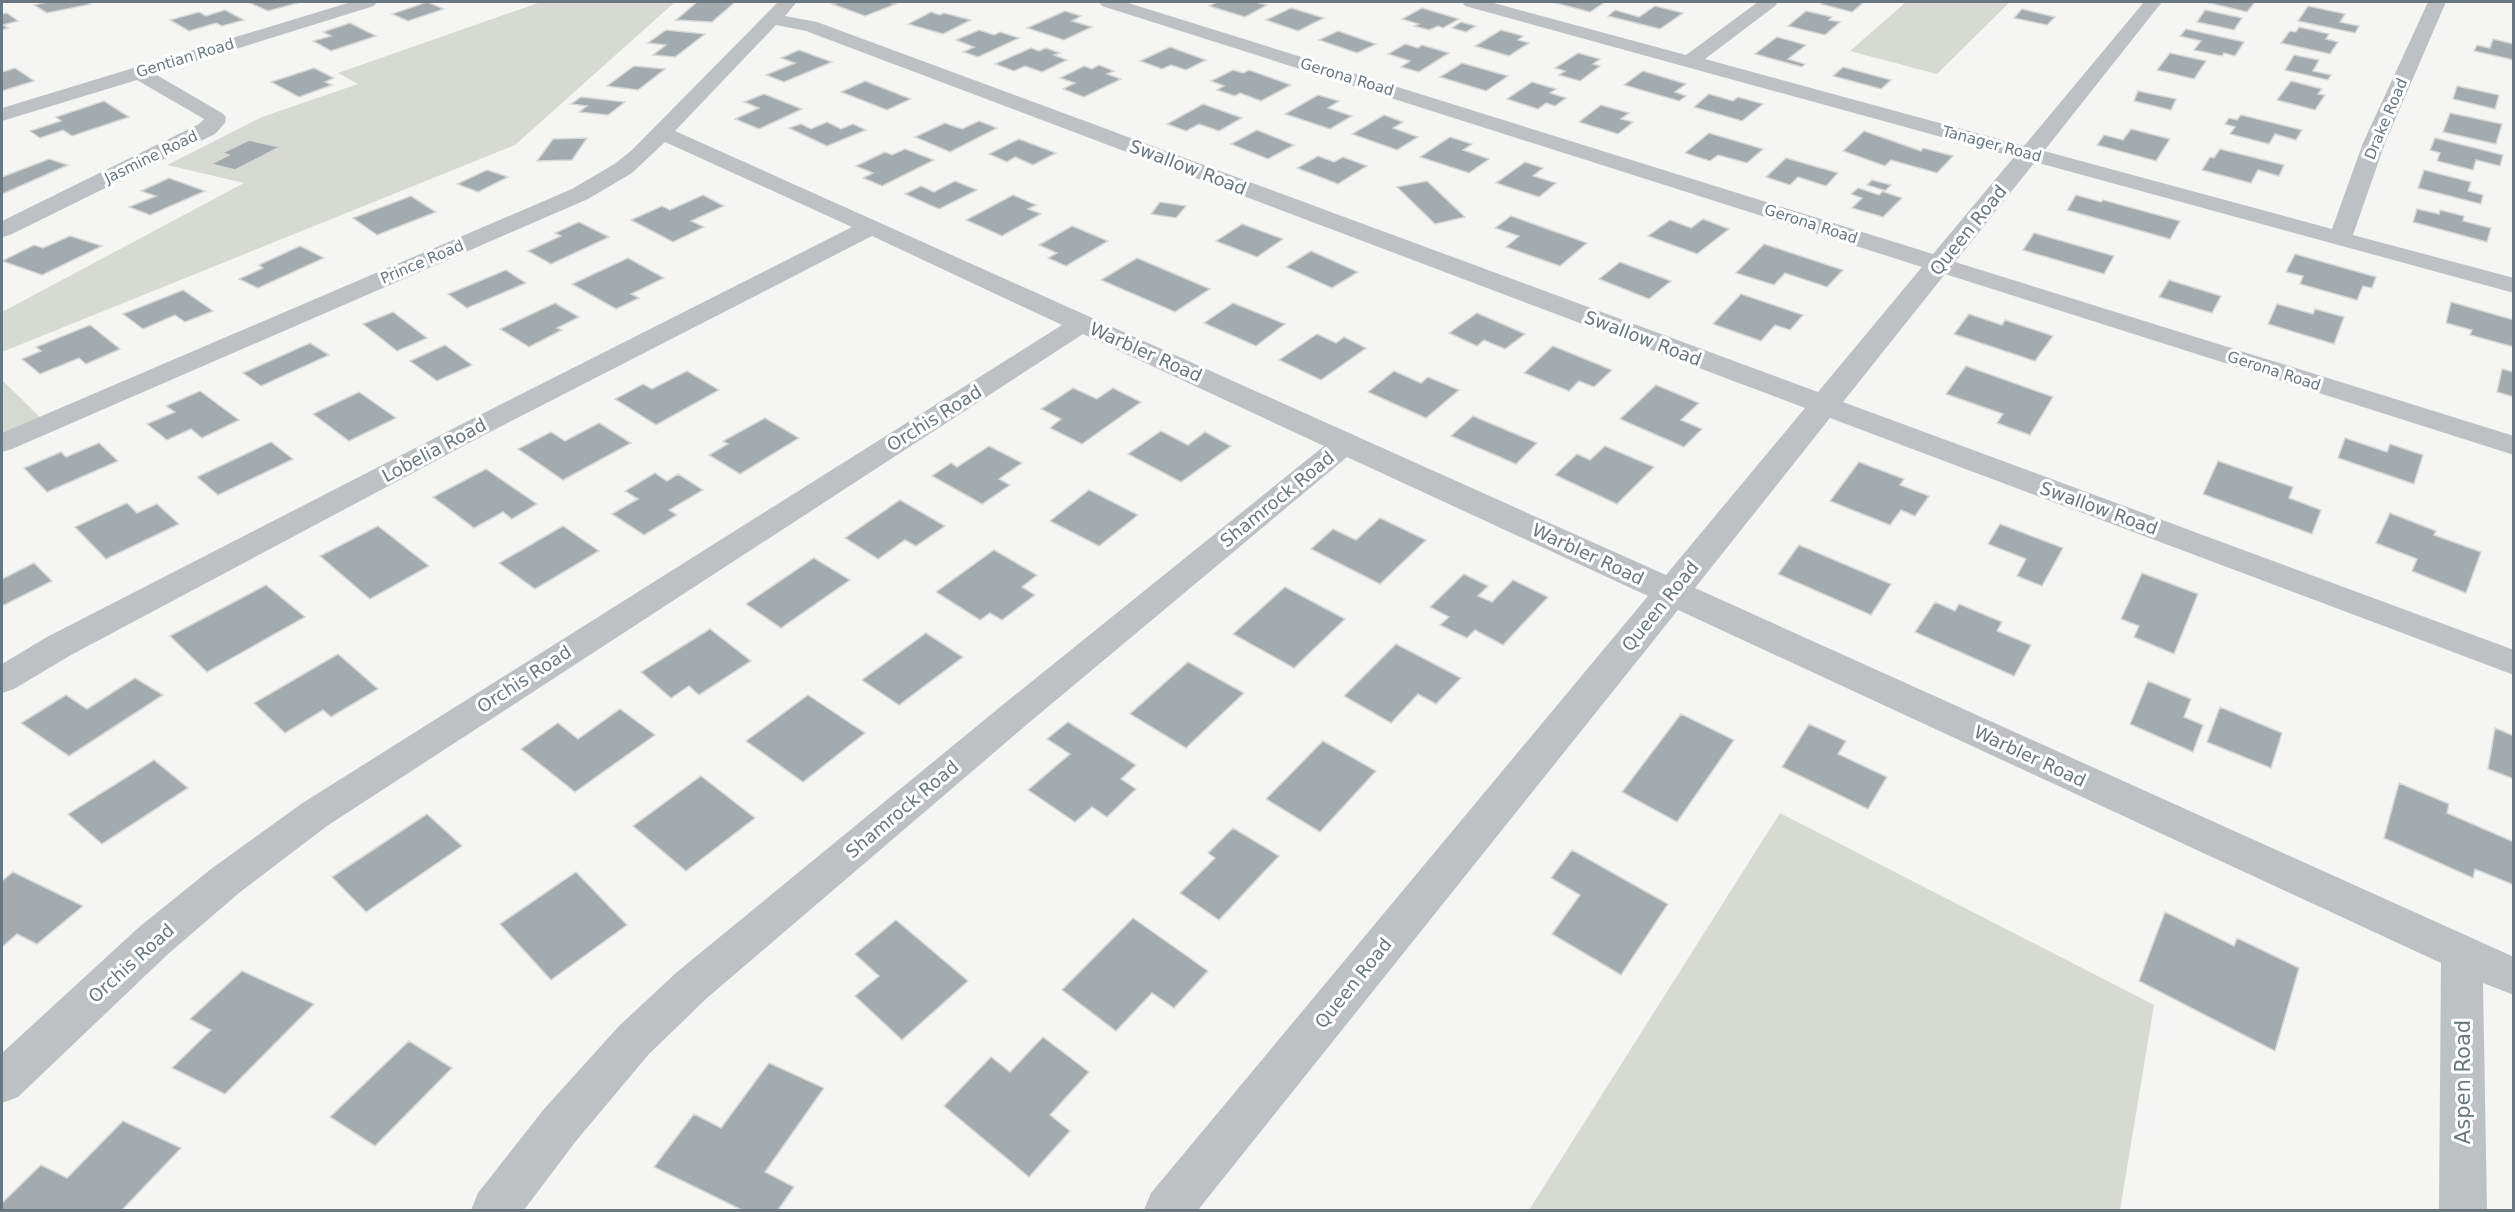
<svg xmlns="http://www.w3.org/2000/svg" width="2515" height="1212" font-family="'DejaVu Sans',sans-serif">
<style>
.green{fill:#d6dad2}
.building{fill:#a3abaf;stroke:#d7d7d5;stroke-width:1.5}
.lines{fill:none;stroke-linecap:round;stroke-linejoin:round}
.minor{fill:#bdc1c4;fill-rule:evenodd}
.labels{text-anchor:middle;dominant-baseline:central;stroke-width:6;stroke-linejoin:round;paint-order:stroke}
.far-street-label{font-size:15px;fill:#697880;stroke:#fff}
.street-label{font-size:18px;fill:#697880;stroke:#fff}
.near-street-label{font-size:21px;fill:#697880;stroke:#fff}
</style>
<rect width="100%" height="100%" fill="#f5f5f3"/>
<path class="green" d="M541,2H675L515,145L2,352V312L244,183L167,165L262,117L358,84L338,73Z
M1906,2H2010L1937,74L1850,51Z
M2,380L48,425L2,445Z
M1780,813L2154,1005L2120,1210H1529Z"/>
<path class="building" d="M48,2H87L91,4L47,13L34,5Z
M248,2H301L268,11Z
M427,2L444,9L408,21L392,14Z
M697,2H735L712,22L676,20Z
M839,2H888L896,4L865,16L832,4Z
M1217,2H1255L1267,5L1245,17L1209,6Z
M1552,2H1605L1590,12Z
M1824,2H1864L1852,12L1821,4Z
M2206,2H2255L2247,12Z
M1655,6L1683,13L1660,29L1608,16L1615,10L1639,17Z
M2308,6L2345,14L2340,22L2359,26L2355,33L2298,21Z
M1291,8L1324,18L1298,31L1266,20Z
M1422,8L1459,19L1443,28L1438,26L1429,30L1414,26L1419,24L1402,19Z
M2022,9L2055,17L2047,25L2014,18Z
M225,10L244,20L222,26L216,23L189,31L170,20L199,12L206,16Z
M2205,10L2242,18L2234,30L2197,22Z
M1065,11L1081,16L1072,21L1092,27L1064,40L1027,28Z
M1806,11L1832,17L1829,20L1840,22L1825,35L1788,26Z
M931,12L940,15L944,13L971,20L943,34L908,24Z
M7,13L18,21L3,25L8,28L2,30V14Z
M1461,22L1476,26L1466,32L1452,28Z
M350,23L376,36L331,51L313,41L331,36L323,32Z
M2299,27L2329,34L2326,39L2338,42L2330,54L2281,43L2290,31L2296,32Z
M2186,29L2244,42L2235,56L2224,53L2222,56L2194,50L2201,41L2180,36Z
M666,30L705,34L675,57L653,55L666,45L648,43Z
M979,30L994,35L1000,32L1019,38L978,57L963,52L974,47L956,40Z
M1501,30L1523,36L1518,40L1529,43L1509,56L1475,46Z
M1338,31L1376,44L1357,53L1319,40Z
M1777,37L1806,45L1788,59L1805,64L1802,67L1755,54Z
M2493,39L2514,44V60L2474,51L2477,45L2490,48Z
M1405,44L1418,48L1422,45L1449,53L1419,72L1401,67L1410,61L1388,54Z
M1170,47L1206,60L1186,70L1171,65L1162,69L1140,61Z
M1031,48L1039,51L1046,48L1060,53L1054,55L1067,60L1042,72L1025,66L1014,71L995,64Z
M799,50L832,62L784,82L766,75L795,63L781,58Z
M1578,53L1600,59L1593,64L1600,66L1580,81L1559,75L1565,71L1555,68Z
M2170,53L2206,61L2194,79L2157,70Z
M2294,55L2319,60L2313,71L2331,75L2328,80L2285,70Z
M1462,63L1508,76L1486,91L1440,77Z
M1099,65L1114,71L1107,74L1121,79L1084,97L1063,89L1075,83L1060,78L1084,66L1092,69Z
M634,66L665,69L638,90L607,86Z
M1843,67L1891,80L1881,89L1833,76Z
M15,68L34,81L2,91V72Z
M314,68L334,78L325,82L332,85L299,97L271,82Z
M1233,70L1243,73L1249,70L1291,85L1261,101L1240,93L1235,96L1217,90L1224,86L1211,81Z
M1643,71L1686,84L1675,92L1686,96L1679,101L1624,85Z
M865,81L911,99L887,110L841,92Z
M2291,81L2322,89L2318,94L2325,95L2315,110L2277,100Z
M1532,82L1556,89L1550,93L1566,98L1555,106L1546,103L1538,109L1507,99Z
M2457,86L2499,95L2495,109L2453,99Z
M2138,91L2176,99L2171,110L2134,101Z
M764,94L802,109L759,129L735,119L759,108L744,102Z
M1709,94L1733,101L1738,97L1763,104L1742,121L1694,107Z
M1318,95L1339,101L1328,108L1352,116L1330,129L1285,114Z
M581,97L625,102L608,115L579,112L587,106L571,104Z
M104,101L129,117L72,136L63,130L40,138L30,131L61,121L56,117Z
M1203,104L1242,118L1219,131L1199,124L1186,131L1167,124Z
M1601,105L1629,113L1621,119L1633,122L1618,134L1579,122Z
M2450,113L2502,124L2496,144L2443,132Z
M1384,115L1403,122L1393,128L1418,137L1397,150L1352,134Z
M2241,115L2302,130L2296,140L2275,134L2269,144L2230,134L2235,127L2225,124L2229,118L2237,120Z
M979,121L997,128L950,152L915,137L945,123L962,129Z
M827,122L841,129L853,124L866,130L827,146L789,128L801,124L811,129Z
M2131,129L2170,139L2156,161L2097,145L2104,135L2123,140Z
M1257,130L1294,145L1268,159L1231,144Z
M1864,131L1921,151L1923,148L1953,156L1937,173L1891,160L1885,166L1843,151Z
M1709,133L1763,149L1747,163L1718,155L1710,161L1685,153Z
M1450,137L1472,144L1463,150L1489,159L1469,173L1420,157Z
M587,138L572,160L537,161L553,139Z
M2435,138L2503,155L2500,166L2476,160L2473,170L2437,161L2440,153L2430,150Z
M1019,139L1056,153L1033,165L1015,157L1007,162L989,154Z
M249,140L280,147L235,170L211,164L229,155L222,153Z
M905,149L934,160L882,186L863,178L873,173L856,166L885,152L892,155Z
M2220,149L2284,165L2279,176L2258,170L2251,183L2202,170L2210,157L2214,158Z
M1318,156L1334,162L1343,157L1367,166L1338,184L1297,168Z
M1786,158L1838,173L1826,186L1798,177L1790,185L1766,177Z
M49,159L68,165L2,194V177Z
M1525,162L1543,168L1533,176L1556,183L1539,197L1496,183Z
M487,170L508,177L478,192L457,184Z
M2424,170L2471,182L2468,191L2483,195L2481,204L2418,188Z
M169,178L205,191L150,215L129,207L156,196L141,191Z
M1872,180L1891,185L1884,192L1902,198L1883,217L1852,208L1862,198L1851,194L1858,188L1879,195L1884,190L1867,185Z
M955,181L977,190L939,209L905,194L921,186L934,192Z
M1427,181L1465,217L1435,224L1397,187Z
M703,195L724,206L691,221L704,227L673,242L631,220L662,206L670,210Z
M1013,195L1036,205L1028,209L1041,214L1002,236L966,220Z
M2076,195L2101,202L2103,200L2180,221L2170,239L2067,210Z
M411,196L436,212L377,235L353,218Z
M1160,202L1186,206L1176,218L1151,214Z
M2417,209L2439,214L2440,210L2464,216L2463,221L2491,228L2487,242L2413,222Z
M1511,216L1587,243L1560,266L1506,247L1519,236L1495,228Z
M1703,219L1729,229L1697,254L1648,236L1670,220L1691,228Z
M579,222L609,237L551,264L528,251L561,236L555,233Z
M1242,224L1283,239L1257,257L1216,241Z
M1072,226L1108,241L1066,266L1048,258L1057,253L1039,245Z
M2034,233L2114,256L2104,274L2023,250Z
M70,236L102,246L42,275L2,261L34,245L43,248Z
M1764,244L1843,270L1827,287L1785,273L1774,285L1736,273Z
M300,246L324,258L258,288L239,279L263,268L259,265Z
M1311,251L1358,272L1332,288L1286,267Z
M2295,254L2376,277L2372,288L2363,286L2357,300L2300,284L2303,276L2286,272Z
M628,258L664,278L631,294L639,298L616,309L572,284Z
M1137,258L1210,289L1175,312L1101,280Z
M1620,262L1671,281L1649,299L1599,279Z
M506,270L526,283L467,308L448,294Z
M2169,280L2221,296L2212,313L2159,297Z
M183,290L213,311L185,322L175,315L143,329L123,314Z
M1741,294L1803,315L1790,330L1775,325L1761,341L1713,324Z
M2451,302L2514,320V347L2470,335L2472,330L2446,323Z
M555,303L579,317L557,328L562,330L529,347L500,329Z
M1233,303L1285,324L1256,346L1204,323Z
M2277,304L2313,314L2315,309L2344,317L2334,344L2268,324Z
M393,312L427,338L397,351L363,324Z
M1477,313L1525,334L1505,349L1484,340L1477,346L1449,333Z
M1969,314L2002,325L2005,320L2053,336L2035,361L1954,334Z
M90,325L120,349L86,364L79,358L40,374L22,359L41,351L36,347Z
M1317,334L1336,343L1344,337L1366,348L1321,380L1279,360Z
M310,343L329,355L261,386L243,373Z
M445,345L472,365L437,381L410,361Z
M1553,346L1612,370L1594,387L1579,381L1569,391L1524,373Z
M1966,366L2053,397L2030,435L1997,423L2003,414L1946,394Z
M2502,369L2514,372V397L2497,392Z
M687,371L719,390L656,425L615,399L643,384L652,389Z
M1394,371L1421,383L1428,377L1459,390L1426,418L1368,392Z
M1656,385L1699,403L1681,420L1702,429L1684,447L1620,419Z
M1073,388L1097,399L1113,388L1141,402L1082,444L1050,428L1061,419L1041,409Z
M200,391L239,420L202,438L191,429L167,440L147,424L175,412L166,406Z
M359,392L396,418L349,441L313,414Z
M1473,416L1537,443L1516,464L1451,436Z
M765,418L799,438L740,474L709,455L728,444L723,441Z
M599,423L631,443L563,480L518,449L551,432L565,441Z
M1161,431L1188,445L1205,432L1231,446L1181,482L1128,454Z
M2345,438L2387,452L2390,444L2423,455L2414,484L2338,458Z
M271,442L293,459L218,495L197,477Z
M99,443L118,461L47,492L24,468L61,452L66,457Z
M989,446L1022,463L999,479L1010,485L982,504L932,476L951,463L957,467Z
M1605,446L1654,467L1617,504L1555,475L1577,454L1590,460Z
M2218,461L2293,487L2289,498L2321,510L2312,534L2203,494Z
M1859,462L1904,479L1900,485L1929,496L1915,516L1901,510L1890,525L1830,501Z
M486,469L537,504L512,519L503,512L474,528L433,497Z
M655,473L667,481L678,474L703,490L669,510L677,515L644,535L612,514L638,499L625,491Z
M1089,490L1138,515L1099,546L1050,521Z
M900,500L945,526L916,546L905,540L878,559L845,538Z
M127,503L137,513L157,504L179,524L106,559L75,527Z
M2390,513L2436,531L2434,535L2481,552L2466,593L2412,571L2417,559L2376,543Z
M1380,518L1426,540L1380,584L1311,549L1333,529L1356,540Z
M2000,524L2063,548L2042,586L2017,576L2026,559L1988,544Z
M378,526L429,566L370,599L320,556Z
M563,526L599,551L535,589L499,563Z
M1799,545L1891,584L1871,615L1778,574Z
M994,550L1037,575L1022,587L1035,595L1002,620L990,613L980,620L936,592Z
M814,558L850,580L781,628L746,604Z
M34,563L52,581L2,606V579Z
M2142,573L2198,594L2174,654L2134,637L2139,626L2121,619Z
M1464,574L1488,586L1478,596L1492,602L1513,580L1548,597L1503,645L1475,630L1467,638L1440,625L1449,617L1430,607Z
M266,585L305,617L207,672L170,636Z
M1285,587L1345,619L1294,668L1233,634Z
M1935,602L1955,611L1959,604L2002,622L1997,631L2031,645L2014,676L1915,632Z
M710,629L751,661L699,695L689,686L671,698L641,672Z
M926,633L963,657L899,705L862,680Z
M1396,644L1461,678L1436,704L1418,694L1391,723L1344,696Z
M338,654L378,689L331,717L323,710L285,733L254,703Z
M1188,662L1244,693L1186,748L1130,714Z
M135,678L163,695L69,756L21,723L66,695L87,709Z
M2148,681L2191,699L2184,717L2203,725L2193,752L2130,724Z
M808,695L865,733L803,782L746,741Z
M2220,707L2282,733L2271,768L2207,742Z
M620,709L655,735L575,792L521,749L558,723L578,739Z
M1681,714L1734,740L1677,822L1622,792Z
M1068,722L1136,765L1121,779L1136,789L1107,817L1092,807L1075,822L1028,790L1070,754L1047,739Z
M1809,724L1846,741L1838,754L1887,777L1868,809L1782,767Z
M2495,728L2514,736V779L2488,769Z
M1323,741L1376,771L1320,832L1266,799Z
M154,760L188,788L102,844L68,814Z
M701,776L755,818L686,871L633,826Z
M2399,783L2449,804L2447,813L2514,842V885L2475,869L2473,878L2384,838Z
M427,814L462,846L366,912L332,877Z
M1233,828L1279,856L1219,920L1180,893L1215,858L1208,853Z
M1572,850L1668,904L1621,975L1552,934L1580,895L1551,878Z
M13,872L83,906L37,944L17,934L2,947V881Z
M576,872L627,925L551,980L500,924Z
M2165,912L2234,946L2237,938L2299,968L2275,1051L2139,981Z
M1133,918L1208,971L1174,1008L1152,993L1116,1031L1062,990Z
M896,920L968,981L902,1040L855,996L879,976L855,954Z
M242,971L314,1004L225,1094L172,1068L211,1030L190,1019Z
M1043,1037L1089,1072L1050,1115L1070,1131L1029,1177L944,1106L991,1057L1010,1072Z
M409,1041L452,1068L375,1146L330,1117Z
M769,1063L824,1088L765,1172L794,1187L778,1210H742L654,1167L694,1114L721,1128Z
M123,1121L181,1148L122,1210H2V1203L41,1165L67,1178Z"/>
<g class="lines">
<path class="minor" d="M351,2H377L374,6L155,74L222,113L226,117L225,123L215,134L10,235L2,237V221L199,124L204,119L137,80L2,121V108Z
M778,2L796,3L785,16L817,22L1818,392L1922,267L1102,6L1099,2H1125L1933,254L2014,157L1465,6L1462,2H1490L1686,55L1758,2H1778L1775,6L1705,59L2024,146L2144,2H2162L2044,151L2332,229L2363,143L2428,2H2446L2385,143L2353,235L2514,278V293L2035,162L1955,262L2514,436V455L1945,274L1843,402L2514,650V675L1830,418L1695,588L2514,957V995L2483,983L2487,1210H2439L2441,963L1678,610L1198,1210H1144L1151,1193L1648,596L1347,457L1031,721L707,998L649,1054L576,1141L524,1210H471L478,1193L544,1109L619,1026L677,972L1005,703L1324,446L1083,334L327,826L239,893L168,954L18,1097L2,1103V1053L138,928L211,869L301,804L1062,325L872,236L486,434L71,655L14,689L2,693V664L47,637L466,422L852,227L665,142L632,173L588,199L12,449L2,452V433L572,189L616,163L632,150ZM776,25L806,31L1805,408L1666,575L675,131Z"/>
</g>
<g class="labels">
<g class="far-street-label">
<text transform="translate(185 58) rotate(-17)">Gentian Road</text>
<text transform="translate(1347 77) rotate(17)">Gerona Road</text>
<text transform="translate(2386 119) rotate(-67)">Drake Road</text>
<text transform="translate(1992 144) rotate(15)">Tanager Road</text>
<text transform="translate(151 157) rotate(-26)">Jasmine Road</text>
<text transform="translate(1811 224) rotate(18)">Gerona Road</text>
<text transform="translate(422 262) rotate(-23)">Prince Road</text>
<text transform="translate(2274 371) rotate(18)">Gerona Road</text>
</g>
<g class="street-label">
<text transform="translate(1188 167) rotate(21)">Swallow Road</text>
<text transform="translate(1968 230) rotate(-51)">Queen Road</text>
<text transform="translate(1643 338) rotate(21)">Swallow Road</text>
<text transform="translate(1146 352) rotate(24)">Warbler Road</text>
<text transform="translate(934 418) rotate(-32)">Orchis Road</text>
<text transform="translate(434 450) rotate(-28)">Lobelia Road</text>
<text transform="translate(1277 499) rotate(-39)">Shamrock Road</text>
<text transform="translate(2099 508) rotate(20)">Swallow Road</text>
<text transform="translate(1588 554) rotate(25)">Warbler Road</text>
<text transform="translate(1660 606) rotate(-51)">Queen Road</text>
<text transform="translate(524 679) rotate(-33)">Orchis Road</text>
<text transform="translate(2030 756) rotate(25)">Warbler Road</text>
<text transform="translate(902 809) rotate(-40)">Shamrock Road</text>
<text transform="translate(131 963) rotate(-42)">Orchis Road</text>
<text transform="translate(1353 983) rotate(-51)">Queen Road</text>
</g>
<g class="near-street-label">
<text transform="translate(2463 1082) rotate(-90)">Aspen Road</text>
</g>
</g>
<rect width="2515" height="1212" fill="none" stroke="#697880" stroke-width="6"/>
</svg>
